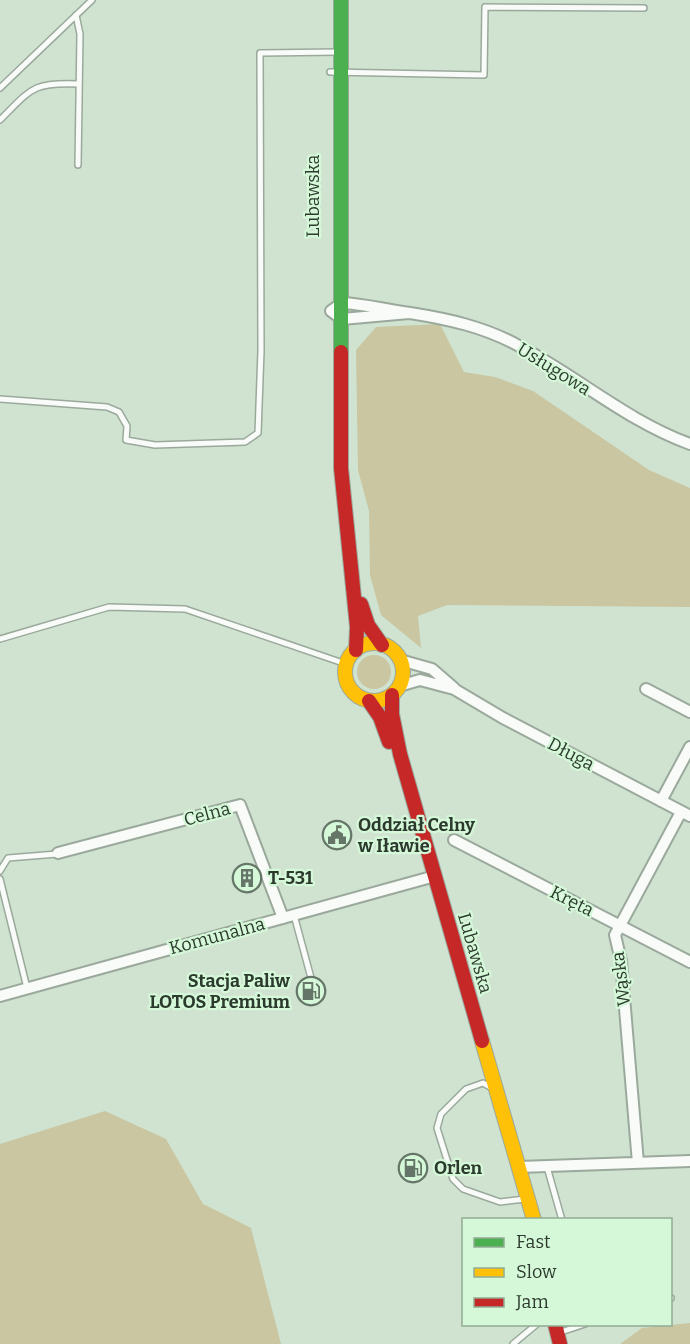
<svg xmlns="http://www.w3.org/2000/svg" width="690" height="1344" font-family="Bitter,serif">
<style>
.green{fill:#c9c6a1}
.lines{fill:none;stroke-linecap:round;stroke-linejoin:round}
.lane-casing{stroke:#9ba99c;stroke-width:8}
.street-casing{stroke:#9ba99c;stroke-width:14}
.fast-casing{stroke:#9ba99c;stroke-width:16}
.slow-casing{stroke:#9ba99c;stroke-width:16}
.jam-casing{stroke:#9ba99c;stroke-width:16}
.lane{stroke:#f8fbf8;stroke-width:5}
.street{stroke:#f8fbf8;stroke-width:10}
.fast{stroke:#4caf50;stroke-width:14}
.slow{stroke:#ffc107;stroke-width:14}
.jam{stroke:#c62828;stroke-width:14}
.labels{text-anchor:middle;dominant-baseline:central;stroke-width:4.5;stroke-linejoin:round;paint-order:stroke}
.street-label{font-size:18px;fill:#2c3a2e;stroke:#d5f8d8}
.poi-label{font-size:18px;font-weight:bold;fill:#2c3a2e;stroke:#d5f8d8;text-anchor:start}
</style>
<rect width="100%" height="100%" fill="#d0e3d1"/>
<path class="green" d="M440,324L464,372L495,377L533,391L649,470L690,488V607L447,605L418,616L421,648L381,615L370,575L369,511L358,470L356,350L376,327Z
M357 672a17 17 0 1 1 34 0a17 17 0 1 1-34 0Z
M105,1111L166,1139L203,1204L251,1228L281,1344H0V1144Z
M690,1323V1344H620L642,1328Z"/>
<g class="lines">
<g class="lane-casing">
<path id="lane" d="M76,15L80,34L78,165
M330,72L484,75L485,7L644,8
M0,88L92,0
M0,120C32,88 33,82 79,84
M0,399L107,407L119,412L127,426L126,440L155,445L245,442L258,433L261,351L260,53L339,52
M0,639L109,607L185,609L346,664
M0,871L8,858L57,854
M0,879L27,988
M294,915L317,1000
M492,1088L483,1083L466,1089L441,1114L437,1128L453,1179L463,1189L500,1202L525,1199
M547,1167L562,1220
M670,1298H671
M561,1332L585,1324
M513,1344L537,1324"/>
</g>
<g class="street-casing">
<path id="street" d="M409,313L342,319L331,311L342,303C365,304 386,310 410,313C448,319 485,327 519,346C578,377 627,421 690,444
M400,660L432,669L454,688
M399,686L420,680L454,689L503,718L690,816
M646,689L690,712
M661,801L690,747
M454,840L690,962
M58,853L240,805L283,918
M0,996L435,876
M638,1163L621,961L615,935L681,812
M519,1167L690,1161"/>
</g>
<g class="fast-casing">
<path id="fast" d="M341,0V352"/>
</g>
<g class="slow-casing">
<path id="slow" d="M345 672a29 29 0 1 1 58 0a29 29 0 1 1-58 0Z
M482,1041L534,1220"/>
</g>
<g class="jam-casing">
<path id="jam" d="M341,352V468L357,627L356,650
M361,604L368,625L382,645
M392,695V714L400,754L482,1041
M369,701L380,717L389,742
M555,1324L560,1344"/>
</g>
<use href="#lane" class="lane"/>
<use href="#street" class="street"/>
<use href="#fast" class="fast"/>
<use href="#slow" class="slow"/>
<use href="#jam" class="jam"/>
</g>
<defs>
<g id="civic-ring" transform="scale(1.5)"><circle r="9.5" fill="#d5f8d8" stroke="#657567" stroke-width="1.5"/><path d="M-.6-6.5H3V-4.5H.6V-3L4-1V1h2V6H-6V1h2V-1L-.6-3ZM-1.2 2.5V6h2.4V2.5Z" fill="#657567"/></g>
<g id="building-ring" transform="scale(1.5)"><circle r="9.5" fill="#d5f8d8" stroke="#657567" stroke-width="1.5"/><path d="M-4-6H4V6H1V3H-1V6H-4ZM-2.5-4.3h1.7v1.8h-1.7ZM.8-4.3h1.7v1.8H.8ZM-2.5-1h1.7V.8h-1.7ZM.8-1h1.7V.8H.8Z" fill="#657567"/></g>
<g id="fuel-ring" transform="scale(1.5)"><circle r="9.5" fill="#d5f8d8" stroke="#657567" stroke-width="1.5"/><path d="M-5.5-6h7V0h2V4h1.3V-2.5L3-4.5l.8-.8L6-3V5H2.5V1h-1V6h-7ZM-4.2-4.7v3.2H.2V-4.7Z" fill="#657567"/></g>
</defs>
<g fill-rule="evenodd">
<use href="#civic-ring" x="337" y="835"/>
<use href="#building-ring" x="247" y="878"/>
<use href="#fuel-ring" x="311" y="991"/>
<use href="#fuel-ring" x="413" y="1168"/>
</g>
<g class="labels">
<g class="street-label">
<text transform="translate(313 196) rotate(-90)">Lubawska</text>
<text transform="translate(554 369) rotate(32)">Usługowa</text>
<text transform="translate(571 754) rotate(28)">Długa</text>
<text transform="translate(207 814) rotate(-15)">Celna</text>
<text transform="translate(572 901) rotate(27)">Kręta</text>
<text transform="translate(217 936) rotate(-15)">Komunalna</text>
<text transform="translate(475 953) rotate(74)">Lubawska</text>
<text transform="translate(621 979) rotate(-97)">Wąska</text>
</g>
<g class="poi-label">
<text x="358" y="825">Oddział Celny<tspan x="358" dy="21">w Iławie</tspan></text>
<text x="268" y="878">T-531</text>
<text x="290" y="981" text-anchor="end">Stacja Paliw<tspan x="290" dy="21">LOTOS Premium</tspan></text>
<text x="434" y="1168">Orlen</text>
</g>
</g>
<rect x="462" y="1218" width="210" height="108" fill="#d5f8d8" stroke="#91ac94" stroke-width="1.5"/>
<rect x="474" y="1238" width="30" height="9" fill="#4caf50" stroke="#91ac94" stroke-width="1.5"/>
<text x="516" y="1248" font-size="18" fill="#2c3a2e">Fast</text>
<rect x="474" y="1268" width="30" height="9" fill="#ffc107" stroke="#91ac94" stroke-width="1.5"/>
<text x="516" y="1278" font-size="18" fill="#2c3a2e">Slow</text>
<rect x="474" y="1298" width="30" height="9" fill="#c62828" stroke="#91ac94" stroke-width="1.5"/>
<text x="516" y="1308" font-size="18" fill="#2c3a2e">Jam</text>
</svg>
